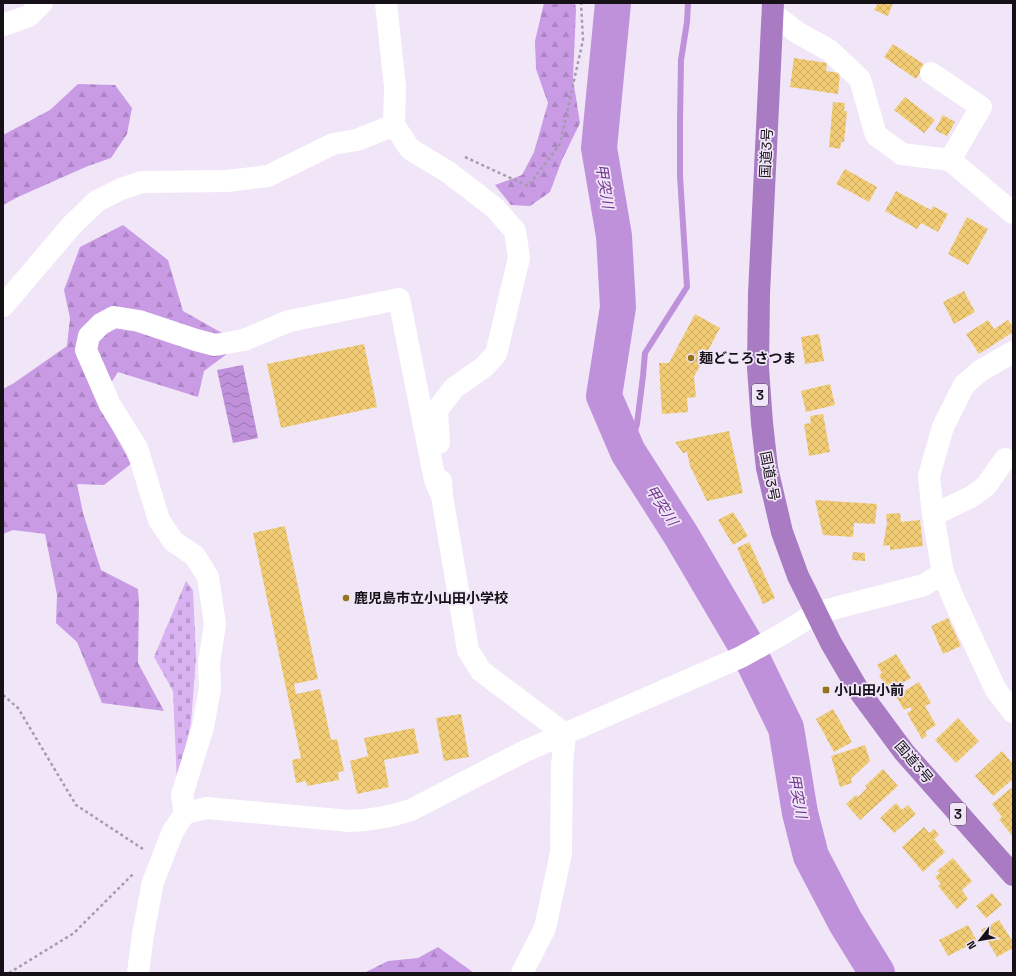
<svg xmlns="http://www.w3.org/2000/svg" width="1016" height="976" font-family="'Space Grotesk','Noto Sans JP',sans-serif">
<style>
.forest{fill:url(#forest-firs)}
.cemetery{fill:url(#cemetery-stones)}
.water{fill:url(#water-waves)}
.lines{fill:none;stroke-linecap:round;stroke-linejoin:round}
.stream{stroke:#bf91da;stroke-width:6}
.river{stroke:#bf91da;stroke-width:36}
.building{fill:url(#building-cross-hatch)}
.path{stroke:#a49caa;stroke-width:2.5;stroke-dasharray:3 3;stroke-linecap:butt}
.street{stroke:#fff;stroke-width:22}
.highway{stroke:#a87bc3;stroke-width:22}
.poi-dot{fill:#94741b;stroke:#f1e6f8;stroke-width:1.5}
.labels{text-anchor:middle;dominant-baseline:central;stroke-width:3.5;stroke-linejoin:round;paint-order:stroke}
.shield{fill:#f1e6f8;stroke:#57515a;stroke-width:1}
.shield-label{font-size:13px;font-weight:bold;fill:#151117}
.street-label{font-size:14px;fill:#151117;stroke:#f1e6f8}
.poi-label{font-size:14px;font-weight:bold;fill:#151117;stroke:#f1e6f8;text-anchor:start}
.water-label{font-size:15px;font-style:italic;fill:#733a90;stroke:#f1e6f8}
</style>
<defs>
<pattern id="forest-firs" width="22" height="20" patternUnits="userSpaceOnUse"><rect width="22" height="20" fill="#c99be5"/><path d="M5 1l3.5 6h-7zM16 11l3.5 6h-7z" fill="#ac84c4"/></pattern>
<pattern id="cemetery-stones" width="16" height="16" patternUnits="userSpaceOnUse"><rect width="16" height="16" fill="#d9b2f1"/><path d="M2 7V4a2 2 0 0 1 4 0v3zM10 15v-3a2 2 0 0 1 4 0v3z" fill="#b998ce"/></pattern>
<pattern id="water-waves" width="16" height="10" patternUnits="userSpaceOnUse"><rect width="16" height="10" fill="#bf91da"/><path d="M0 5q4-4 8 0t8 0" fill="none" stroke="#9a75b0"/></pattern>
<pattern id="building-cross-hatch" width="8" height="8" patternUnits="userSpaceOnUse"><rect width="8" height="8" fill="#f1cc75"/><path d="M0 0l8 8M0 8l8-8" fill="none" stroke="#ceae64"/></pattern>
</defs>
<rect width="100%" height="100%" fill="#f1e6f8"/>
<path class="forest" d="M544,3H575L576,9L573,79L580,123L562,160L550,192L530,206L511,205L495,185L522,175L534,152L548,103L536,69L535,41Z
M78,84L115,85L132,108L127,134L111,158L88,166L18,197L3,205V135L50,110Z
M123,225L168,260L183,311L222,333L227,354L204,371L198,397L118,372L98,403L131,464L104,485L77,484L83,513L101,570L138,589L139,602L138,663L164,711L102,703L77,642L56,623L57,595L45,534L13,530L3,534V389L14,383L67,346L70,318L64,290L80,247Z
M438,947L474,973H364L388,961L418,958Z"/>
<path class="cemetery" d="M186,581L193,590L196,657L191,723L177,783L173,691L154,657Z"/>
<path class="water" d="M243,365L258,438L233,443L217,370Z"/>
<g class="lines">
<path class="stream" d="M628,452L637,424L643,376L645,353L687,287L680,176V121L681,60L687,22L688,3"/>
<path class="river" d="M613,3L599,148L614,236L618,307L604,396L628,452L681,535L744,642L786,728L800,813L811,856L845,921L877,973"/>
</g>
<path class="building" d="M878,3H893L888,16L874,10Z
M893,44L925,65L916,79L884,57Z
M794,58L827,63L826,71L840,73L838,94L790,87Z
M905,97L935,120L924,133L894,110Z
M833,102L845,103L844,111H847L844,142H841L840,149L829,147Z
M943,115L955,122L947,136L935,130Z
M845,169L877,187L869,202L836,184Z
M896,191L931,210L933,206L948,214L938,232L921,223L917,229L885,211Z
M967,217L988,229L968,265L948,254Z
M964,291L975,312L954,324L943,302Z
M695,314L720,328L694,377L696,397L687,398L688,412L662,414L659,363H669Z
M988,320L994,329L1008,320L1013,327V332L979,354L966,334Z
M819,334L824,361L805,364L801,337Z
M364,344L377,407L281,428L267,364Z
M830,384L835,405L806,412L801,391Z
M823,414L830,452L809,456L804,424L811,423L810,416Z
M729,431L743,493L707,501L690,466L687,452L683,453L675,442Z
M815,500L877,504L875,524L854,523L853,537L823,535Z
M733,512L748,536L733,545L718,520Z
M900,513L901,522L920,520L923,546L890,550V545L883,546L887,523L886,514Z
M285,526L318,679L294,684L296,694L320,689L331,740L337,739L344,771L338,772L339,780L307,786L306,781L296,783L292,760L301,758L253,533Z
M749,542L775,598L763,604L737,548Z
M853,552L865,553V561L852,560Z
M948,618L961,646L943,654L931,626Z
M896,654L911,678L889,691L879,675L882,673L877,665Z
M919,682L931,703L925,706L936,725L925,732L927,736L922,739L907,713L912,710L910,707L904,710L896,696Z
M833,709L852,742L834,752L816,719Z
M461,714L469,757L444,761L436,718Z
M958,718L979,741L956,763L935,740Z
M414,728L419,753L384,760L389,787L357,794L350,761L368,756L364,738Z
M865,745L870,761L851,779L852,783L840,787L831,756Z
M1002,751L1013,764V779L993,796L975,776Z
M883,769L898,786L860,820L846,804L856,795L858,797L867,788L865,786Z
M1011,788L1013,791V837L999,819L1002,817L992,804Z
M896,803L902,810L908,805L916,814L894,833L880,818Z
M924,827L929,833L934,829L939,835L934,839L945,852L923,872L902,847Z
M953,858L972,881L962,890L968,899L957,909L938,886L941,884L935,877L940,873L937,871Z
M992,893L1002,905L986,918L976,906Z
M999,920L1013,942V948L997,957L981,930Z
M968,925L977,941L948,956L939,940Z"/>
<g class="lines">
<path class="path" d="M465,157L528,186L560,144L583,40L581,3
M3,695L18,708L76,805L143,849
M9,973L74,933L133,874"/>
<path class="street" d="M386,3L395,87L394,125L410,149L448,172L495,208L515,231L519,258L496,354L484,367L454,388L437,410L439,443
M772,13L798,33L829,50L860,79L876,135L902,154L950,160L1013,213
M3,25L29,16L42,3
M931,73L981,107L950,160
M3,306L72,225L97,201L121,189L142,182L227,181L268,176L333,144L357,140L394,125
M1013,352L980,371L964,385L943,427L929,476L933,515L943,573L954,600L996,690L1013,712
M441,481L442,496L468,650L481,671L565,734
M933,515L971,497L986,486L1005,459
M185,813L182,795L203,727L210,688L209,663L215,624L208,577L195,556L173,541L159,520L137,448L110,405L86,350L89,336L101,324L114,317L139,321L196,340L215,345L244,340L289,321L399,299L435,480L442,496
M138,973L143,934L153,882L173,831L185,813L207,808L350,821C372,820 390,817 411,810L523,752L741,657L784,633L816,613L924,585L943,573
M522,973L545,928L561,853L562,765L565,734"/>
<path class="highway" d="M773,3L759,294L758,368L762,423L767,468L782,532L798,576L806,592L831,643L859,691L904,752L1013,875"/>
</g>
<g class="poi-dot">
<circle cx="691" cy="358" r="4"/>
<circle cx="346" cy="598" r="4"/>
<rect x="822" y="686" width="8" height="8" rx="2"/>
</g>
<g class="labels">
<g class="shield">
<rect x="752" y="384" width="16" height="22" rx="3"/>
<rect x="950" y="803" width="16" height="22" rx="3"/>
</g>
<g class="shield-label">
<text x="760" y="395">3</text>
<text x="958" y="814">3</text>
</g>
<g class="street-label">
<text transform="translate(766 153) rotate(-87)">国道3号</text>
<text transform="translate(770 476) rotate(79)">国道3号</text>
<text transform="translate(914 762) rotate(50)">国道3号</text>
</g>
<g class="poi-label">
<text x="699" y="358">麺どころさつま</text>
<text x="354" y="598">鹿児島市立小山田小学校</text>
<text x="834" y="690">小山田小前</text>
</g>
<g class="water-label">
<text transform="translate(605 186) rotate(81)">甲突川</text>
<text transform="translate(662 505) rotate(57)">甲突川</text>
<text transform="translate(798 796) rotate(80)">甲突川</text>
</g>
</g>
<rect width="1016" height="976" fill="none" stroke="#151117" stroke-width="8"/>
<g transform="translate(980 940) rotate(239)" stroke="#f1e6f8" stroke-width="3" paint-order="stroke">
<path d="M0-3L7 15L0 10L-7 15Z" fill="#151117"/>
<text y="-6" font-size="11" font-weight="bold" text-anchor="middle" fill="#151117">N</text>
</g>
</svg>
